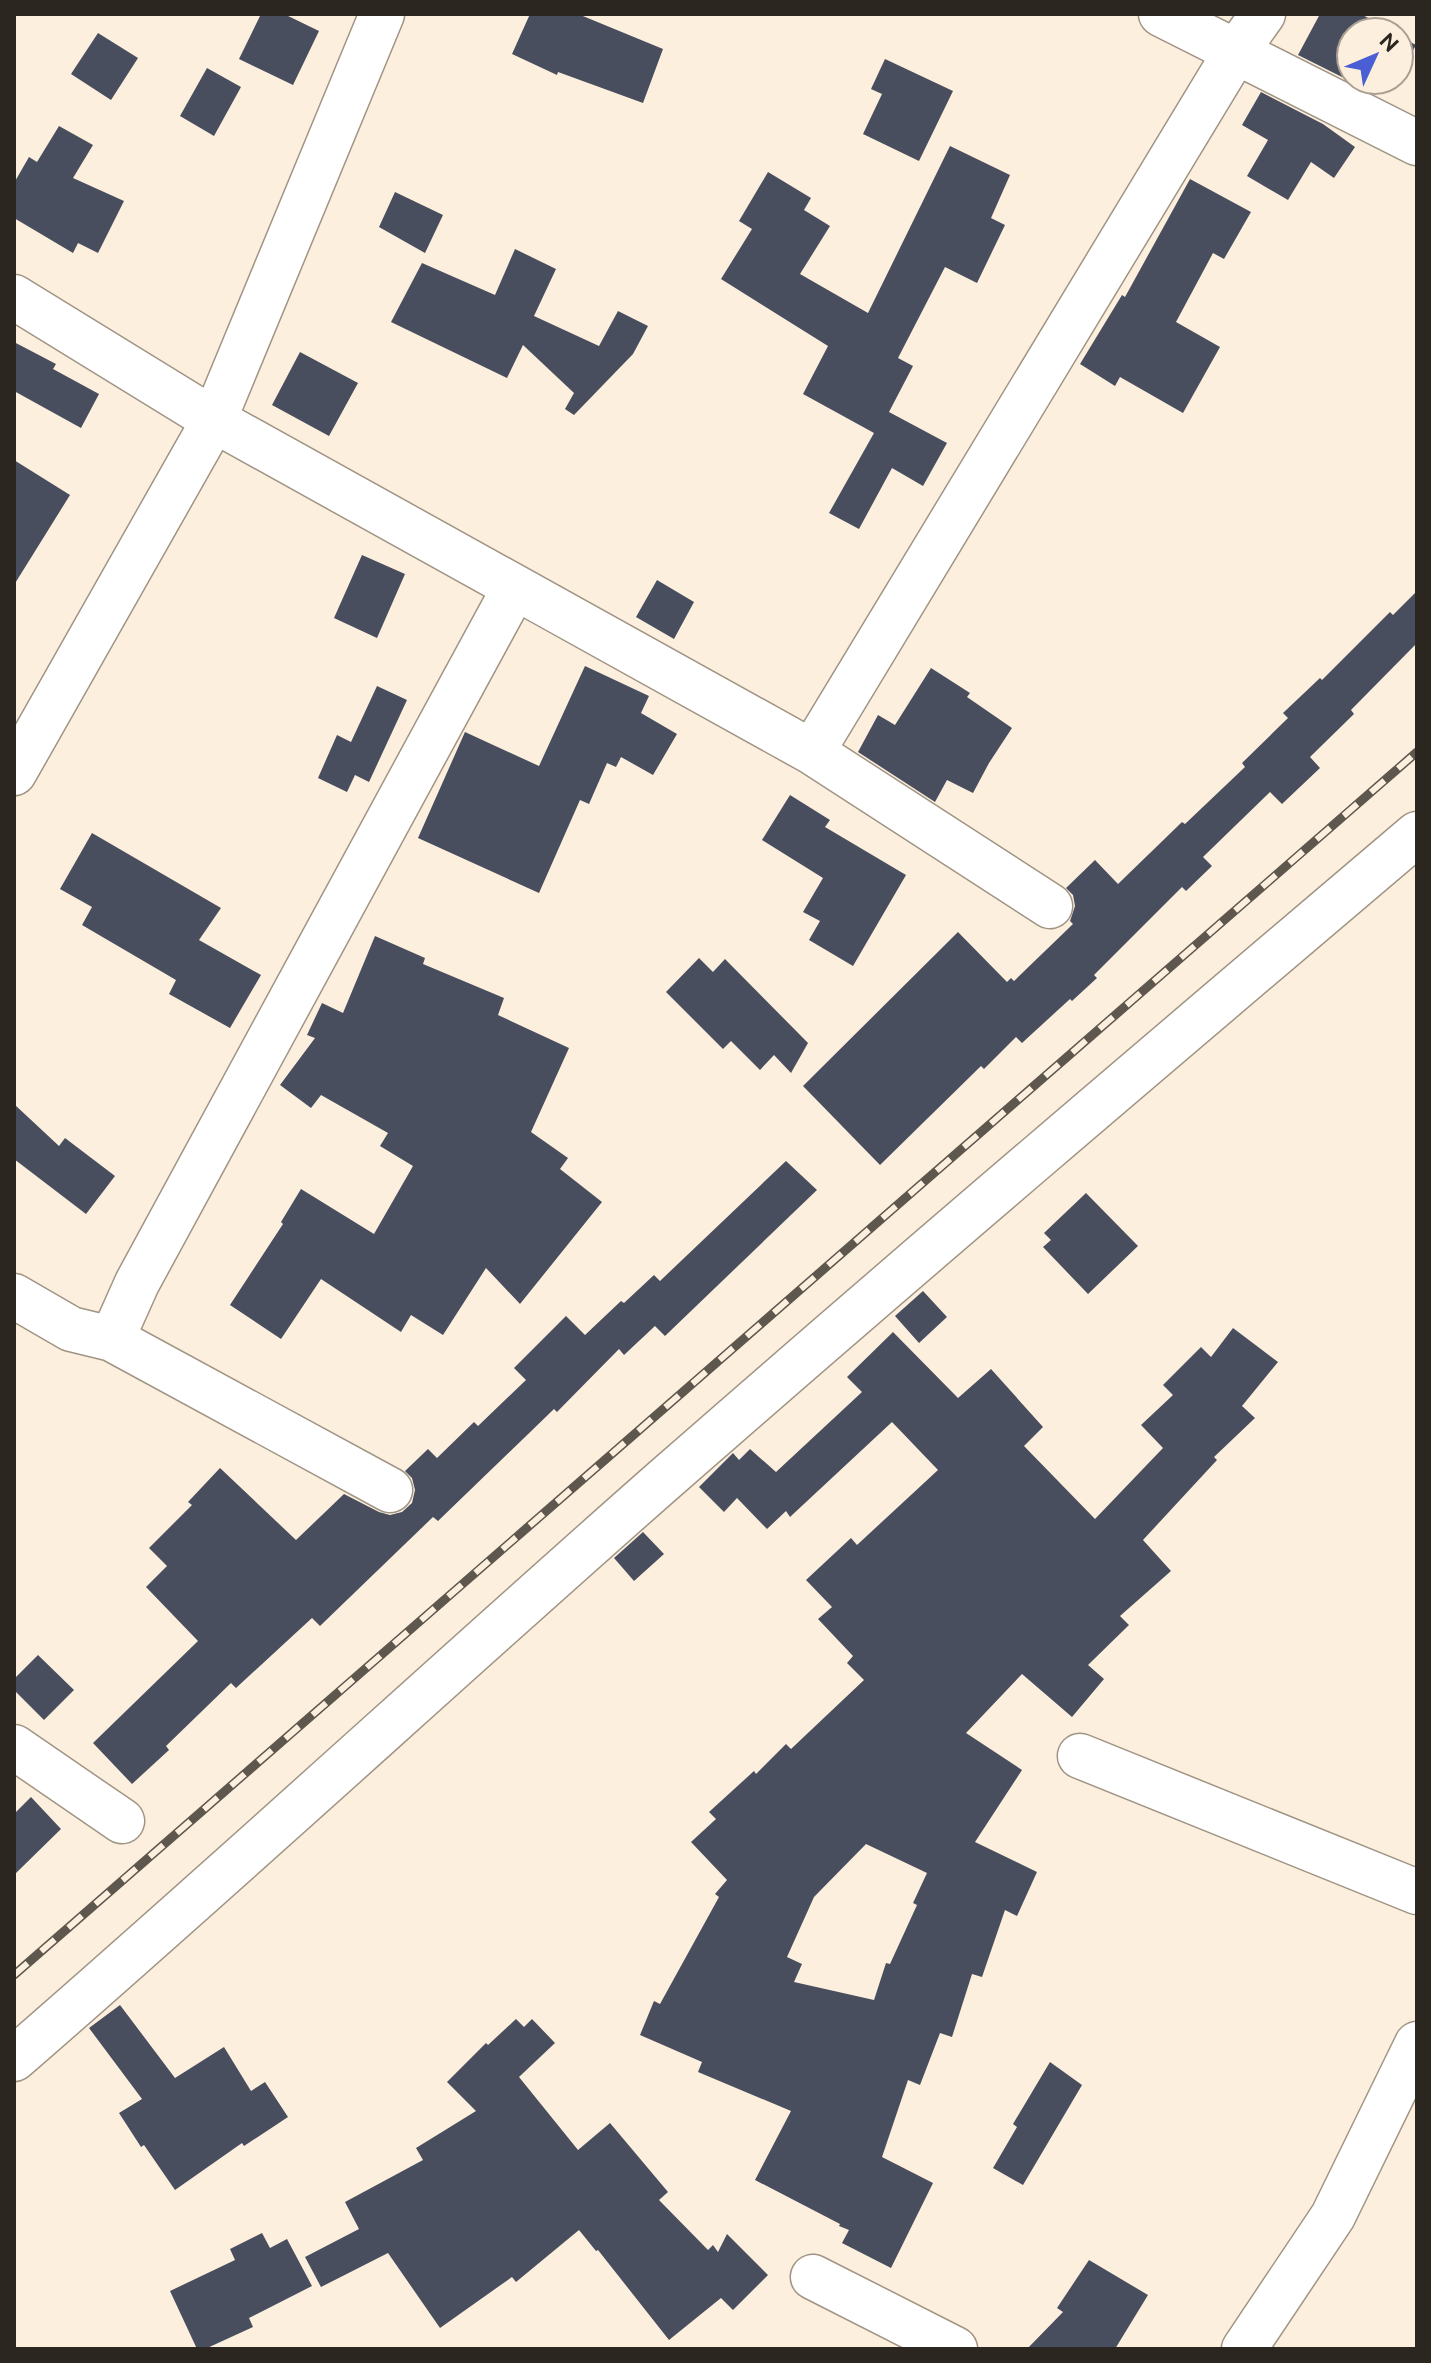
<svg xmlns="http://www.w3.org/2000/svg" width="1431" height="2363" font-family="Ubuntu,sans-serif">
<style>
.building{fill:#494e5e;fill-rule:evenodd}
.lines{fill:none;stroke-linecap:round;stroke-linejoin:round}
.minor-casing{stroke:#a09484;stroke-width:47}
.minor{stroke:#fff;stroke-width:44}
.rail-casing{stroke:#5e574e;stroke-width:9}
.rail{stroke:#fdefde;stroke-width:6;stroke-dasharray:18;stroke-linecap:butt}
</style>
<rect width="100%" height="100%" fill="#fdefde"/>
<path class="building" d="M261,14H284L319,31L293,85L239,59Z
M530,14H578L663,49L643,103L558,72L557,75L512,54Z
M1320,14H1361L1393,32H1351V67L1344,78L1298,55Z
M98,33L138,58L111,100L71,74Z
M1399,36L1416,45L1399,76Z
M885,59L953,91L919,161L863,134L882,94L871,89Z
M207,68L241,87L214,136L180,116Z
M1261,92L1323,124L1355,147L1334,178L1311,162L1288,200L1247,176L1268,140L1242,125Z
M59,126L93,145L73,178L124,201L98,253L78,243L73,253L14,218V183L29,157L37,162Z
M950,146L1010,175L991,218L1005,225L977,283L945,267L898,358L913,366L889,412L947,443L923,486L892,468L859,529L829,513L874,433L803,394L828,346L721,279L752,229L739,221L768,172L811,198L804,210L830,226L800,274L868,313Z
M1190,179L1251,212L1224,259L1213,253L1176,322L1220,347L1183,413L1120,377L1115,386L1080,364L1122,295L1125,297Z
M395,192L443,215L425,253L379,227Z
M515,249L556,269L534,316L599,346L618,311L648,326L633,354L574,415L565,409L574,393L523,345L507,378L391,322L422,263L495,295Z
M14,342L56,364L53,369L99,394L81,428L14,391Z
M300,352L358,383L329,436L272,405Z
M14,460L70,495L14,585Z
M362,555L405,574L377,638L334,618Z
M657,580L694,602L674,639L636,617Z
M1417,591V643L1351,710L1354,714L1310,757L1320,768L1282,804L1270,792L1203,857L1212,866L1186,891L1182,887L1094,975L1097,978L1072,1001L1070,999L1022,1043L1016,1037L984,1069L981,1066L880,1165L803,1086L958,932L1007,982L1011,978L1014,981L1073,924L1070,921L1075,906L1073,895L1066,888L1095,860L1118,884L1182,822L1185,824L1245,767L1242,763L1288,718L1283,713L1320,678L1322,680L1390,612L1393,615Z
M585,666L649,696L641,713L677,734L653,775L621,757L616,767L607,763L589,804L580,800L539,893L418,838L465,732L539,766Z
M931,668L970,693L967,697L1012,728L989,763L973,793L947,780L935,802L858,752L878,715L895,725Z
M377,686L407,700L369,782L355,775L347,792L318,778L337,735L351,742Z
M790,795L830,820L825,827L906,875L853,966L809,940L820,921L803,912L823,878L762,840Z
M92,833L221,908L199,940L261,975L230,1028L169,994L176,980L82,925L92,907L60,889Z
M375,936L425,958L423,964L504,998L498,1015L569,1048L531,1132L568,1158L560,1169L602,1202L520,1304L486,1268L443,1335L411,1315L401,1332L321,1279L281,1339L230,1305L283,1224L281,1222L301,1189L374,1234L413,1166L380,1146L388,1133L321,1095L311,1108L280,1085L315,1038L307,1035L322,1003L343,1013Z
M699,958L713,972L725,959L808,1043L791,1073L774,1055L760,1070L731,1041L723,1049L666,992Z
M14,1104L59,1146L65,1138L115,1176L86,1214L14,1159Z
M786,1161L817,1190L665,1336L655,1326L624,1355L619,1349L557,1412L554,1409L438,1521L433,1517L320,1626L312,1618L236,1688L231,1683L166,1746L169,1750L132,1784L93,1743L198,1641L146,1587L167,1566L149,1548L192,1505L188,1502L220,1468L296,1540L344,1494L379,1512L390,1515L402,1512L412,1503L415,1490L412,1478L405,1471L428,1449L437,1458L474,1422L478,1426L526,1380L514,1368L566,1316L585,1335L621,1301L624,1303L654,1275L660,1281Z
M1086,1193L1138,1246L1088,1294L1043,1247L1051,1240L1044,1233Z
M923,1291L947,1317L919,1343L895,1316Z
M1233,1328L1278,1362L1242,1406L1255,1418L1214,1457L1217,1460L1143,1540L1171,1571L1120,1616L1129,1625L1088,1665L1104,1679L1072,1717L1022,1674L966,1733L1022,1770L975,1842L1037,1872L1017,1916L1005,1910L982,1977L972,1974L952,2037L940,2033L920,2085L908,2080L882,2157L933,2183L891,2268L842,2243L849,2230L839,2226L840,2224L755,2180L791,2111L698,2072L702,2062L640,2035L654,2001L660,2004L719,1897L715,1894L727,1880L691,1842L716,1819L709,1812L754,1771L756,1774L786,1744L791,1749L864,1680L847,1663L853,1656L818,1619L832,1607L806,1580L851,1538L857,1545L938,1470L892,1422L790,1517L786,1511L767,1529L737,1498L724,1512L699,1487L733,1453L739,1460L750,1449L776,1472L862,1392L847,1377L893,1332L958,1398L991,1369L1043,1427L1024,1446L1095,1519L1163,1448L1141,1425L1173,1395L1163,1385L1201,1347L1211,1357ZM866,1844L927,1873L913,1903L917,1905L890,1964L886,1963L874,2000L794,1982L802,1964L787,1957L814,1897Z
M643,1532L664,1554L634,1581L614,1558Z
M38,1655L74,1690L44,1720L14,1690V1679Z
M31,1797L61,1829L14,1875V1814Z
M120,2005L175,2078L224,2047L251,2091L265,2082L288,2117L244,2146L242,2143L175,2190L144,2145L141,2147L119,2113L142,2099L89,2028Z
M516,2019L524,2027L532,2019L555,2043L519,2077L578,2150L610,2123L668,2192L659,2200L708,2250L713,2245L718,2252L727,2234L768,2275L733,2310L721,2298L669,2340L598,2250L596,2251L579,2230L516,2282L512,2277L440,2328L388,2253L321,2287L305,2257L359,2229L345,2202L423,2160L416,2148L476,2111L447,2082L486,2043L488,2045Z
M1050,2062L1082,2085L1023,2185L993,2168L1017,2127L1013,2124Z
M262,2233L270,2248L287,2239L312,2286L249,2318L253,2327L205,2349H197L170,2291L235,2260L230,2249Z
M1089,2260L1148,2295L1115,2349H1027L1063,2312L1057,2308Z"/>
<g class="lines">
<g class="minor-casing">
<path id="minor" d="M1161,14L1417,143
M14,297L214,420L812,752L1050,906
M812,752L1235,53L1263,14
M14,773L214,420L382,14
M14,1296L71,1329L112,1339L137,1283L515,587
M112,1339L390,1490
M14,1747L122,1821
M1080,1756L1417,1892
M14,2059C233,1869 446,1672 664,1480C913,1262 1165,1048 1417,834
M813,2277L955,2349
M1244,2349L1333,2216L1417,2044"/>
</g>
<use href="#minor" class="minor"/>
<g class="rail-casing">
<path id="rail" d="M14,1975L1417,752"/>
</g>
<use href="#rail" class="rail"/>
</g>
<rect width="1431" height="2363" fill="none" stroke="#2b2620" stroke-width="32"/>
<g transform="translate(1375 56) rotate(46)"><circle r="38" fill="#fdefde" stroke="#a99f92" stroke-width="2"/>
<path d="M0-6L14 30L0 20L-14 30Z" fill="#495fd3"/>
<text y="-12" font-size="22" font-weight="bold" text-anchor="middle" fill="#2b2620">N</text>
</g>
</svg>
